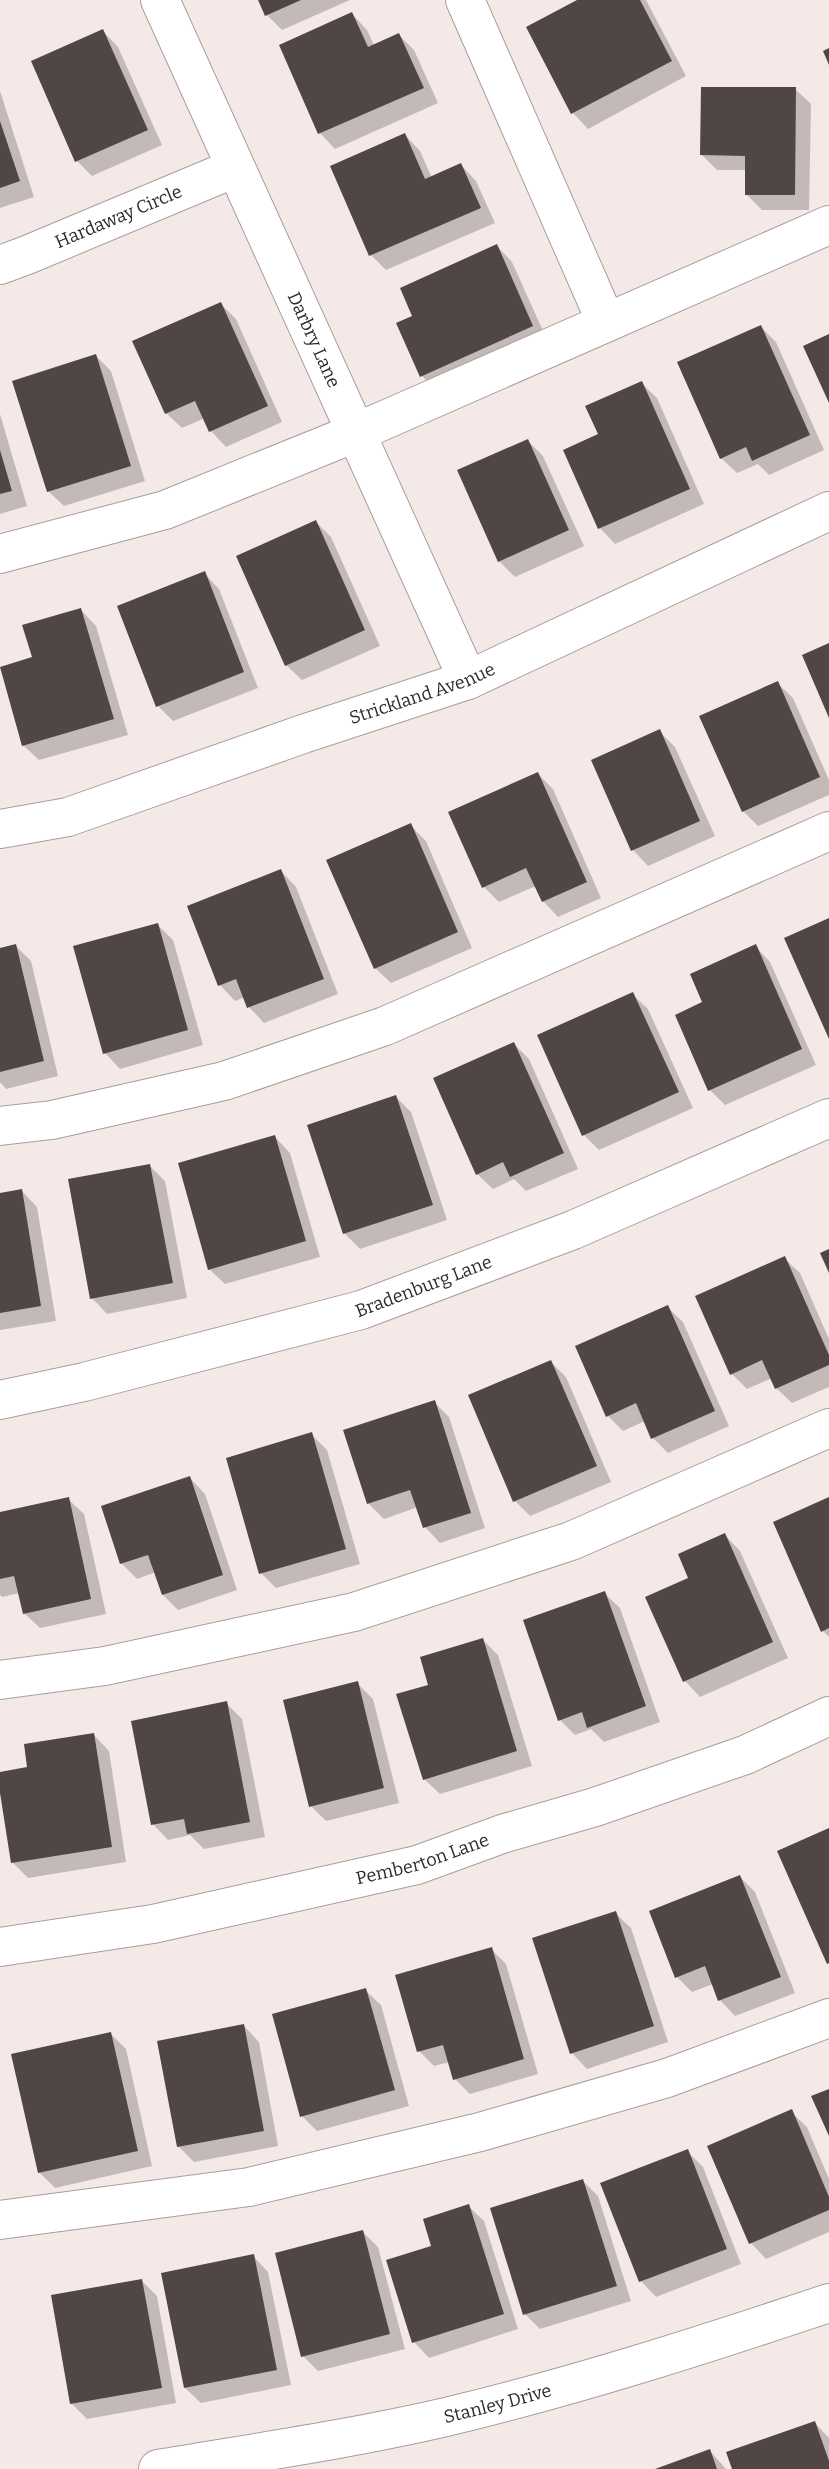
<svg xmlns="http://www.w3.org/2000/svg" width="829" height="2469" font-family="Bitter,serif">
<style>
.shadow{fill:#0003}
.building{fill:#4f4645}
.lines{fill:none;stroke-linecap:round;stroke-linejoin:round}
.minor-casing{stroke:#a79e9b;stroke-width:40}
.minor{stroke:#fff;stroke-width:38}
.labels{text-anchor:middle;dominant-baseline:central;stroke-width:7;stroke-linejoin:round;paint-order:stroke}
.street-label{font-size:18px;fill:#2e2a29;stroke:#f4e9e7}
</style>
<rect width="100%" height="100%" fill="#f4e9e7"/>
<path class="shadow" d="M260,0H350L282,30L267,15Z
M581,0H646L686,76L588,129L573,113L528,28Z
M352,14L367,30L374,45L399,35L414,50L438,103L335,149L320,133L281,46Z
M103,31L118,47L162,145L92,176L77,161Z
M795,89L811,104L809,210H762L747,195V170H717L702,155Z
M0,91L34,197L0,208Z
M405,135L420,151L432,178L461,165L476,181L495,223L386,270L371,255Z
M497,246L512,262L548,342L437,391L422,376Z
M221,304L236,319L282,422L226,447L211,431L205,418L182,428L166,413Z
M761,327L776,342L824,450L769,475L758,464L737,473L721,458Z
M96,356L111,371L145,481L64,506L48,491Z
M641,383L657,398L704,504L615,544L600,528L565,451L600,435Z
M0,414L27,506L0,514Z
M528,441L543,456L584,546L515,577L499,561Z
M316,522L331,537L380,646L302,680L286,665Z
M204,573L219,589L258,688L173,721L158,706Z
M81,610L96,626L128,735L39,760L23,745L34,658Z
M777,683L793,698L829,780V795L758,826L743,811Z
M659,731L675,747L715,836L648,866L633,850L593,761Z
M538,774L553,789L601,898L558,917L543,901L536,886L499,902L484,887Z
M410,825L426,841L472,948L391,983L375,968Z
M281,871L296,887L338,994L264,1023L249,1007L245,997L235,1001L220,985Z
M158,925L173,940L203,1045L120,1069L105,1053Z
M16,946L31,961L58,1076L6,1089L0,1082V950Z
M755,946L770,962L816,1065L725,1105L710,1090L705,1003Z
M632,994L648,1009L693,1108L599,1150L584,1135Z
M514,1044L529,1059L578,1169L526,1191L514,1179L493,1189L477,1174Z
M396,1097L411,1112L447,1220L360,1249L344,1233Z
M275,1137L290,1153L320,1257L225,1284L209,1269Z
M150,1166L165,1181L187,1298L107,1314L92,1298Z
M22,1191L37,1207L56,1321L0,1330V1195Z
M784,1258L800,1273L829,1339V1387L792,1403L776,1388L772,1378L747,1389L732,1374Z
M667,1307L683,1322L729,1426L668,1453L653,1438L645,1421L623,1431L608,1416Z
M551,1362L566,1377L611,1482L530,1516L515,1501Z
M434,1402L449,1417L485,1528L440,1543L425,1527L418,1507L384,1519L368,1503Z
M311,1434L327,1450L360,1564L276,1588L261,1573Z
M190,1478L205,1494L237,1590L178,1610L163,1595L156,1572L137,1579L121,1563Z
M68,1499L84,1514L106,1614L40,1628L24,1613L20,1593L2,1597L0,1595V1514Z
M829,1499V1637L823,1631Z
M725,1535L740,1551L788,1658L700,1697L685,1681L647,1598L690,1578Z
M604,1593L620,1608L660,1722L604,1742L591,1729L575,1735L560,1720Z
M483,1640L498,1655L532,1766L440,1794L424,1779L430,1686Z
M357,1683L373,1699L399,1803L326,1821L311,1806Z
M226,1703L242,1719L265,1837L204,1849L190,1835L168,1840L153,1824Z
M94,1735L109,1751L126,1862L28,1878L12,1862L0,1774L29,1769Z
M740,1877L755,1892L795,1993L735,2016L720,2000L713,1984L692,1992L677,1977Z
M615,1913L631,1928L668,2042L587,2069L572,2053Z
M491,1949L506,1964L538,2074L470,2094L455,2079L450,2062L434,2066L419,2051Z
M365,1990L381,2005L409,2106L317,2131L302,2116Z
M244,2026L259,2042L278,2146L194,2162L178,2146Z
M111,2034L126,2049L152,2166L55,2188L39,2172Z
M791,2112L807,2127L829,2179V2232L766,2259L751,2243L710,2147Z
M687,2151L703,2167L741,2264L656,2297L641,2281L603,2184Z
M583,2181L598,2196L631,2301L540,2329L525,2314Z
M468,2206L484,2221L518,2329L429,2358L414,2342L434,2247Z
M363,2232L378,2247L405,2349L318,2371L303,2356Z
M253,2256L268,2272L291,2385L201,2403L185,2388Z
M141,2280L157,2296L176,2403L87,2419L72,2404Z
M815,2423L829,2438V2469H733Z
M710,2451L726,2469H659Z"/>
<path class="building" d="M258,0H301L265,16Z
M577,0H640L672,61L571,114L526,27Z
M352,12L368,47L399,33L424,88L318,134L279,45Z
M103,29L148,130L75,162L31,61Z
M829,48V65L823,51Z
M701,87H796L795,195H745V156L700,155Z
M0,121L20,181L0,188Z
M405,133L425,179L461,163L481,208L369,256L330,166Z
M497,244L533,326L420,377L396,323L412,316L400,288Z
M221,302L268,406L209,432L195,401L165,414L132,341Z
M761,325L810,435L752,461L746,447L720,459L677,362Z
M829,334V403L803,346Z
M96,354L131,466L47,492L12,381Z
M642,381L690,489L598,529L563,450L598,434L585,406Z
M528,439L569,530L498,562L457,470Z
M0,450L12,491L0,494Z
M316,520L365,630L285,666L236,556Z
M205,571L244,672L156,707L117,606Z
M81,608L114,719L22,746L0,667L32,657L22,625Z
M829,643V718L802,655Z
M778,681L820,777L742,812L699,716Z
M660,729L700,821L631,851L591,760Z
M538,772L587,882L542,902L526,868L482,888L448,812Z
M411,823L458,932L374,969L326,860Z
M281,869L324,979L247,1008L236,979L218,986L187,906Z
M829,918V1039L784,938Z
M158,923L188,1030L103,1054L73,946Z
M16,944L44,1061L0,1072V948Z
M756,944L802,1049L708,1091L675,1015L702,1002L690,974Z
M633,992L679,1092L582,1136L537,1035Z
M514,1042L564,1153L510,1177L503,1162L476,1175L433,1078Z
M396,1095L433,1205L343,1234L307,1125Z
M275,1135L306,1241L208,1270L178,1163Z
M150,1164L173,1283L90,1299L68,1179Z
M22,1189L41,1306L0,1313V1193Z
M829,1249V1273L820,1253Z
M785,1256L829,1355V1365L775,1389L762,1360L730,1375L695,1296Z
M668,1305L715,1411L651,1439L636,1403L606,1417L575,1346Z
M551,1360L597,1466L513,1502L468,1395Z
M435,1400L471,1513L423,1528L410,1490L367,1504L343,1430Z
M312,1432L346,1549L259,1574L226,1458Z
M190,1476L223,1575L162,1595L148,1555L120,1564L101,1506Z
M69,1497L91,1599L23,1614L14,1576L0,1579V1512Z
M829,1497V1628L821,1632L773,1522Z
M725,1533L773,1642L683,1682L645,1597L688,1578L678,1554Z
M605,1591L646,1706L587,1728L582,1712L558,1721L523,1620Z
M483,1638L517,1751L423,1780L396,1694L428,1685L420,1657Z
M358,1681L384,1788L309,1807L283,1700Z
M227,1701L250,1822L187,1834L184,1819L151,1825L131,1721Z
M94,1733L112,1847L11,1863L0,1793V1772L27,1767L24,1744Z
M829,1828V1963L827,1964L777,1851Z
M740,1875L781,1977L718,2001L705,1966L675,1978L649,1911Z
M616,1911L654,2026L570,2054L532,1938Z
M492,1947L524,2059L453,2080L443,2045L417,2052L395,1975Z
M366,1988L395,2090L300,2117L272,2014Z
M244,2024L264,2131L177,2147L157,2041Z
M111,2032L138,2151L38,2173L11,2054Z
M829,2089V2136L811,2096Z
M792,2109L829,2197V2210L749,2244L707,2146Z
M688,2149L727,2249L639,2282L600,2183Z
M583,2179L617,2286L523,2315L490,2208Z
M469,2204L504,2314L412,2343L386,2260L431,2246L423,2219Z
M363,2230L390,2334L301,2357L275,2253Z
M254,2254L277,2370L184,2388L161,2273Z
M142,2279L162,2388L70,2404L51,2295Z
M815,2421L829,2461V2469H732L726,2452Z
M710,2449L717,2469H655Z"/>
<g class="lines">
<g class="minor-casing">
<g id="minor">
<path id="s1" d="M160,0L468,680"/>
<path d="M465,0L606,322"/>
<path id="s2" d="M0,265L27,255L235,168"/>
<path d="M0,554L165,510L355,433L829,225"/>
<path id="s3" d="M0,829L68,817L303,734L468,680L829,511"/>
<path d="M0,1126L52,1120L224,1081L385,1026L829,831"/>
<path id="s4" d="M0,1400L84,1382L361,1310L573,1230L829,1118"/>
<path d="M0,1680L105,1666L354,1612L571,1541L829,1428"/>
<path id="s5" d="M0,1947L153,1924L417,1865L502,1834L595,1807L745,1755L829,1716"/>
<path d="M0,2220L249,2187L480,2132L667,2078L829,2018"/>
<path id="s6" d="M158,2469C254,2453 351,2439 446,2417C576,2386 703,2345 829,2303"/>
</g>
</g>
<use href="#minor" class="minor"/>
</g>
<g class="labels">
<g class="street-label">
<text stroke="none"><textPath href="#s2" startOffset="128">Hardaway Circle</textPath></text>
<text stroke="none"><textPath href="#s1" startOffset="373">Darbry Lane</textPath></text>
<text stroke="none"><textPath href="#s3" startOffset="444">Strickland Avenue</textPath></text>
<text stroke="none"><textPath href="#s4" startOffset="439">Bradenburg Lane</textPath></text>
<text stroke="none"><textPath href="#s5" startOffset="432">Pemberton Lane</textPath></text>
<text stroke="none"><textPath href="#s6" startOffset="346">Stanley Drive</textPath></text>
</g>
</g>
</svg>
